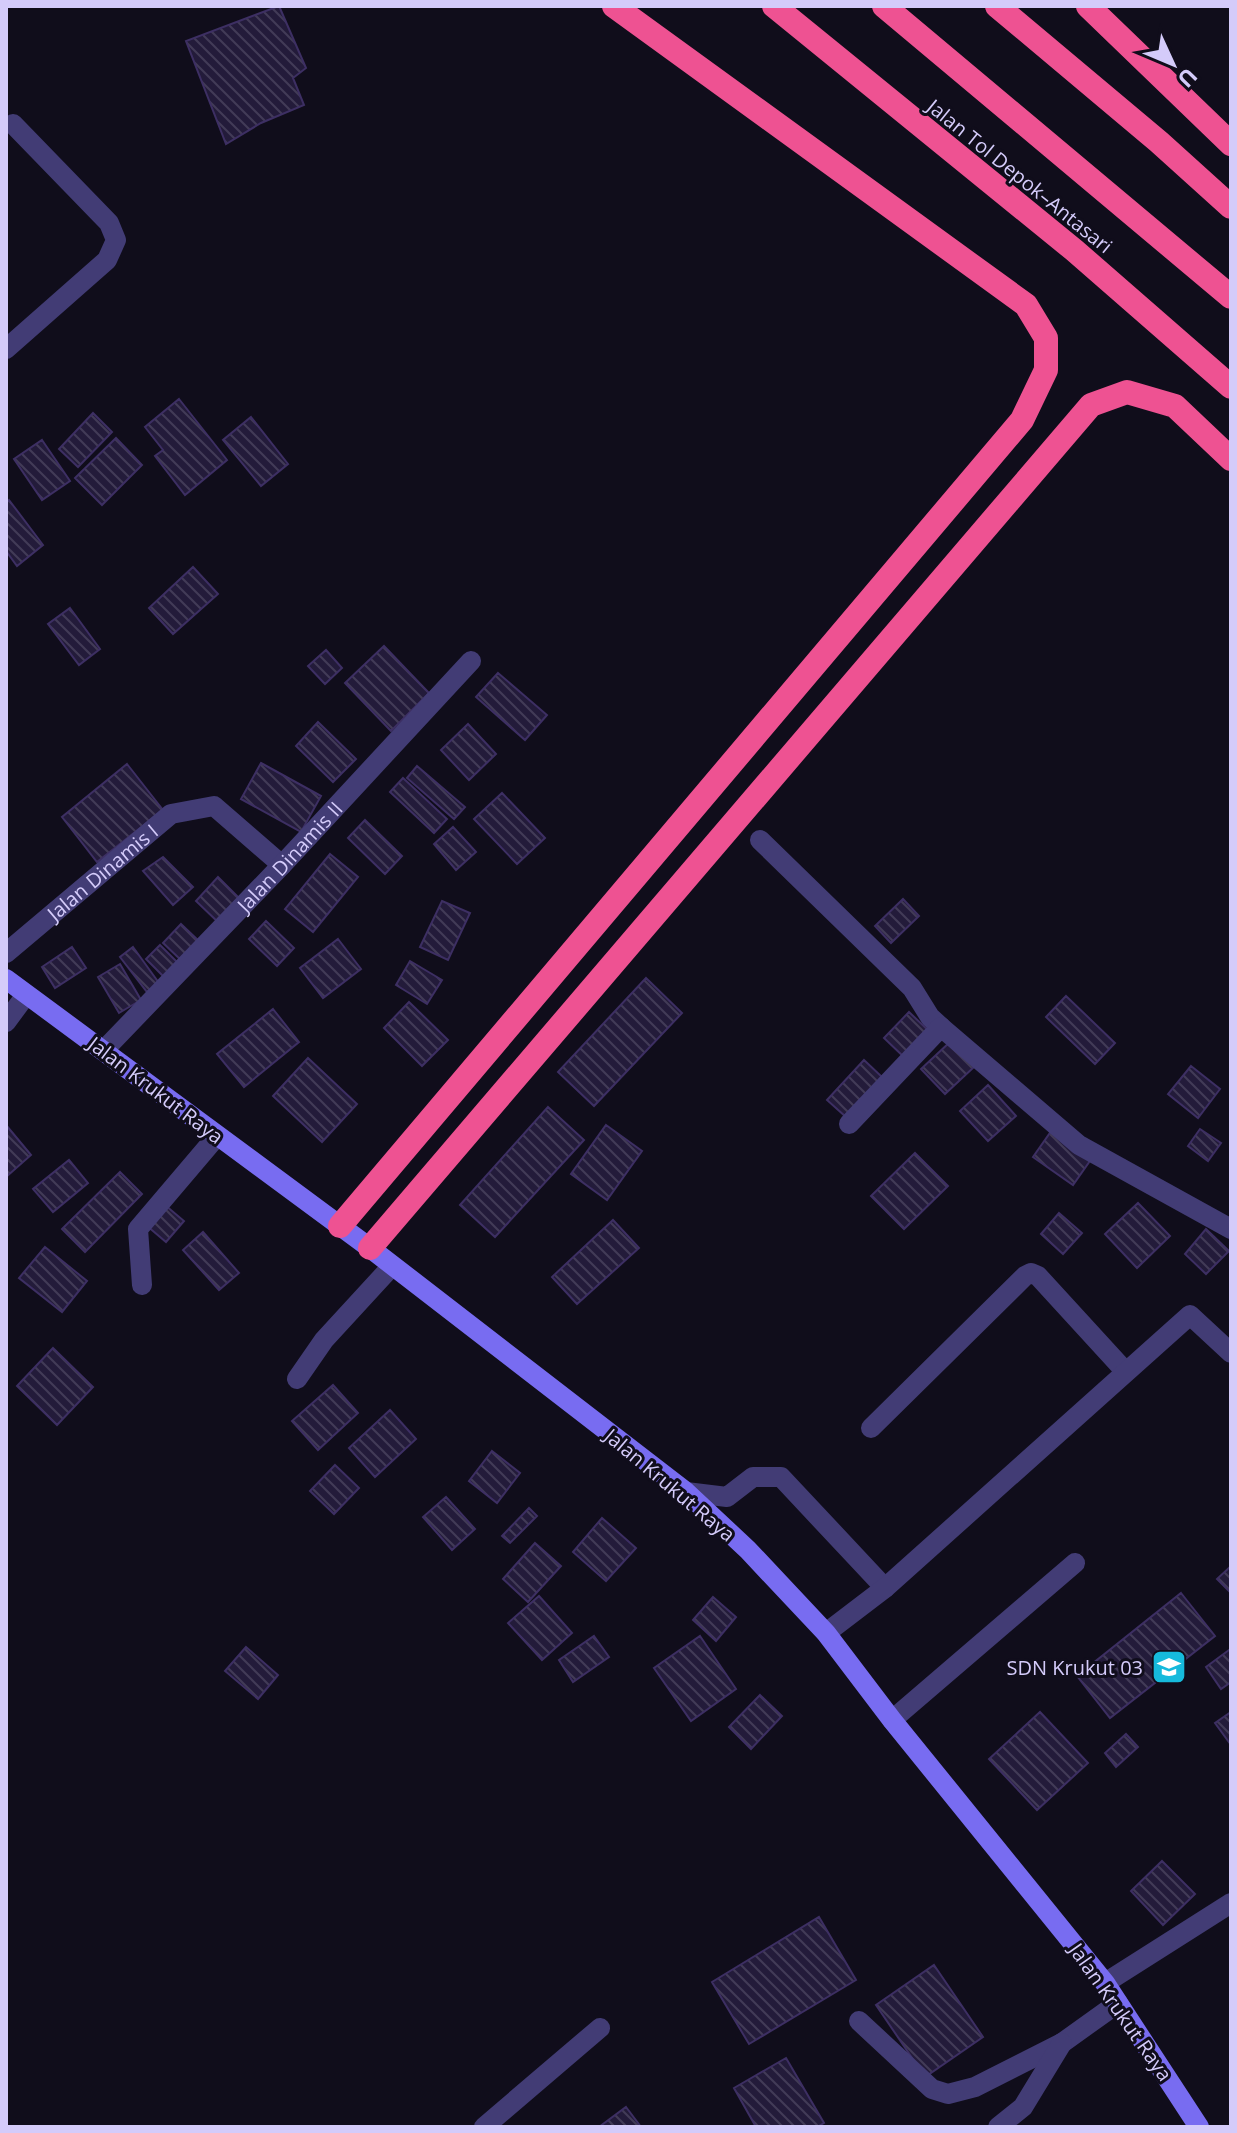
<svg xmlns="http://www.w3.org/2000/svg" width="1237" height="2133" font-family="'Open Sans',sans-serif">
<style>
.building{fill:url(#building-back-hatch);stroke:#3d2f63;stroke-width:2}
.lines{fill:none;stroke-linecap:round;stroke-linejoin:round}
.street{stroke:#423c75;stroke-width:20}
.secondary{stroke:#786cf1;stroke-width:20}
.highway{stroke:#ee5292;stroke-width:24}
.labels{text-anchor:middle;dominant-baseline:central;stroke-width:6;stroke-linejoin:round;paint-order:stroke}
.street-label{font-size:20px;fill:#d4cbfa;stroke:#100d1b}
.poi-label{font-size:20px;fill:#d4cbfa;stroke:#100d1b;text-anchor:end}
</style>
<defs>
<pattern id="building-back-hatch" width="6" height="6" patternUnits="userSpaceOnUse" patternTransform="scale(2)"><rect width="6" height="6" fill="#231b3a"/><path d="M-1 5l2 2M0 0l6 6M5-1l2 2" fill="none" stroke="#423b57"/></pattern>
</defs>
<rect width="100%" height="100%" fill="#100d1b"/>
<path class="building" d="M279,6L306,68L293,78L304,105L261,123L226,144L186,41Z
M179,399L227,460L185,495L155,456L163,450L145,427Z
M93,413L112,432L78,467L59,449Z
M251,417L288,464L261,486L223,440Z
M116,438L142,465L102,505L75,478Z
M42,440L70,481L42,500L14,459Z
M9,500L43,545L17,566L6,551V503Z
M193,567L218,594L173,634L149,608Z
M70,608L100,649L79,665L48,624Z
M384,646L429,693L391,731L345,683Z
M326,650L342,668L325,684L308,666Z
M498,673L547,715L525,740L476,697Z
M318,722L356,759L333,782L296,746Z
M468,724L496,754L469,780L441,750Z
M261,763L321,796L301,832L241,799Z
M127,764L163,810L97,862L62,817Z
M417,766L465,807L454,819L407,778Z
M403,778L447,819L434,833L390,792Z
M502,793L545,838L517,864L474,819Z
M365,820L402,856L385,874L348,838Z
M453,827L476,852L456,870L434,844Z
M330,854L358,877L313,932L285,909Z
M163,857L193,887L173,905L143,871Z
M218,877L242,901L220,924L196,901Z
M903,899L919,916L891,943L875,926Z
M442,901L470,913L448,960L420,947Z
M266,921L294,948L277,966L249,939Z
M181,924L200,942L182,961L163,943Z
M338,939L361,969L323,998L300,968Z
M160,945L180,965L166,979L146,959Z
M72,947L86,968L55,988L42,967Z
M133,947L159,983L147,992L120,957Z
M410,961L442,980L427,1004L396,985Z
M120,964L141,1000L119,1013L98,977Z
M646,978L682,1013L594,1106L558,1072Z
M1066,996L1115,1043L1095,1064L1046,1017Z
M409,1002L448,1040L422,1066L384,1028Z
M273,1009L299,1042L244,1087L217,1054Z
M909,1012L930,1032L905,1058L884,1038Z
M950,1042L974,1067L945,1094L921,1069Z
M308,1058L357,1104L322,1142L273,1096Z
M864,1060L882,1077L846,1117L827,1100Z
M1191,1066L1220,1089L1198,1118L1168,1094Z
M988,1085L1016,1116L988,1141L960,1111Z
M548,1107L584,1140L495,1237L460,1205Z
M6,1125L31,1155L6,1177Z
M606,1125L642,1151L607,1200L571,1174Z
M1200,1129L1221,1143L1208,1161L1188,1146Z
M1052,1130L1092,1158L1073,1185L1033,1157Z
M915,1153L948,1186L904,1229L871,1196Z
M69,1160L88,1183L53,1212L33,1189Z
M120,1172L142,1194L85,1252L62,1229Z
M1138,1203L1170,1236L1137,1268L1105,1234Z
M165,1205L184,1221L166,1242L147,1226Z
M1059,1213L1082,1233L1063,1254L1041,1234Z
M613,1220L639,1248L577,1304L552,1277Z
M1206,1229L1229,1251L1206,1274L1185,1254Z
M203,1232L239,1273L219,1290L183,1250Z
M45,1247L87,1281L62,1312L19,1278Z
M53,1348L93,1387L57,1425L17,1386Z
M333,1385L358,1413L318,1450L292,1421Z
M390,1410L416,1439L375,1477L349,1448Z
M492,1451L520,1473L497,1503L469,1481Z
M335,1465L359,1488L334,1514L310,1491Z
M446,1497L475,1529L452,1550L423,1517Z
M529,1508L537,1516L510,1543L502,1536Z
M602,1518L636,1548L606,1581L573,1552Z
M535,1543L561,1566L528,1602L503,1579Z
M1231,1566V1593L1217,1579Z
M1181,1593L1215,1636L1110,1718L1077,1676Z
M539,1596L572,1633L542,1660L508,1623Z
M713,1597L736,1617L716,1641L693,1620Z
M594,1636L609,1657L573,1682L559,1660Z
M700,1636L736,1689L691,1721L654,1668Z
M246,1647L278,1675L258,1699L225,1671Z
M1229,1650L1231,1652V1682L1221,1689L1206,1667Z
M760,1695L782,1716L751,1749L729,1727Z
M1040,1712L1088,1763L1037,1810L989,1759Z
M1231,1712V1745L1215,1723Z
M1126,1734L1138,1747L1116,1767L1105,1753Z
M1162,1861L1195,1894L1163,1925L1131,1891Z
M819,1917L856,1980L749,2044L712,1982Z
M934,1965L983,2037L925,2077L876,2005Z
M786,2058L824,2123L817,2127H756L734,2088Z
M626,2107L641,2127H599Z"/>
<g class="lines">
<g class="street">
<path d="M6,349L107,260L116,240L109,223L13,124"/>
<path d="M760,840L912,988L930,1017L941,1027"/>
<path id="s1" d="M6,953L171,814L214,806L282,865"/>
<path d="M6,1022L26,995"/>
<path id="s2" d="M104,1050L282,865L471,661"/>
<path d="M849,1124L941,1027L1079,1145L1231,1229"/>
<path d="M142,1285L138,1229L217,1136"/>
<path d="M297,1379L324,1340L392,1266"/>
<path d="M871,1428L1025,1276L1031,1273L1038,1276L1125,1371"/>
<path d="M686,1492L727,1497L753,1477H781L885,1588"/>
<path d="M826,1633L885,1588L1190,1315L1231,1353"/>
<path d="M892,1720L1075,1563"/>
<path d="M1105,1983L1231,1903"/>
<path d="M859,2021L932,2089L948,2094L975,2087L1062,2043L1118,2003"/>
<path d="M484,2127L600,2028"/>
<path d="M998,2127L1023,2107L1062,2043"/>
</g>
<path class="secondary" d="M6,979L370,1248L686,1492L748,1550L826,1633L892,1720L1105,1983L1199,2127"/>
<path class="highway" d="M774,6L1074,250L1231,387
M884,6L1231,297
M997,6L1159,142L1231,207
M1088,6L1231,144
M340,1226L1022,420L1046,370V338L1026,305L614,6
M370,1248L1091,405L1127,392L1175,406L1231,459"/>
</g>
<defs>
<g id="school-square" transform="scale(1.8)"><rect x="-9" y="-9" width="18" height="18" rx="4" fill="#16badc" stroke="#100d1b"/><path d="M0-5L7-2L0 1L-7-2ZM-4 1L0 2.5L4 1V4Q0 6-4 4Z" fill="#fff"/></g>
</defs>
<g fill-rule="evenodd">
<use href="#school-square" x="1169" y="1667"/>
</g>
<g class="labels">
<g class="street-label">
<text transform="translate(1020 176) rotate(39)">Jalan Tol Depok–Antasari</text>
<text stroke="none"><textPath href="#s2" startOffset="268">Jalan Dinamis II</textPath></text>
<text stroke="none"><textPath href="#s1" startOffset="126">Jalan Dinamis I</textPath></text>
<text transform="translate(156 1090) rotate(37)">Jalan Krukut Raya</text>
<text transform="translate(670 1485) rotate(40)">Jalan Krukut Raya</text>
<text transform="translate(1121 2012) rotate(55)">Jalan Krukut Raya</text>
</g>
<g class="poi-label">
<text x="1143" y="1667">SDN Krukut 03</text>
</g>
</g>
<rect width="1237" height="2133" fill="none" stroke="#d4cbfa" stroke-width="16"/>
<g transform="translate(1173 64) rotate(134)" stroke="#100d1b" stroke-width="6" paint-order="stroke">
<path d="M0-6L14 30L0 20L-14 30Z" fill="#d4cbfa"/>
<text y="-12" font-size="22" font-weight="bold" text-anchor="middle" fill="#d4cbfa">U</text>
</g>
</svg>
